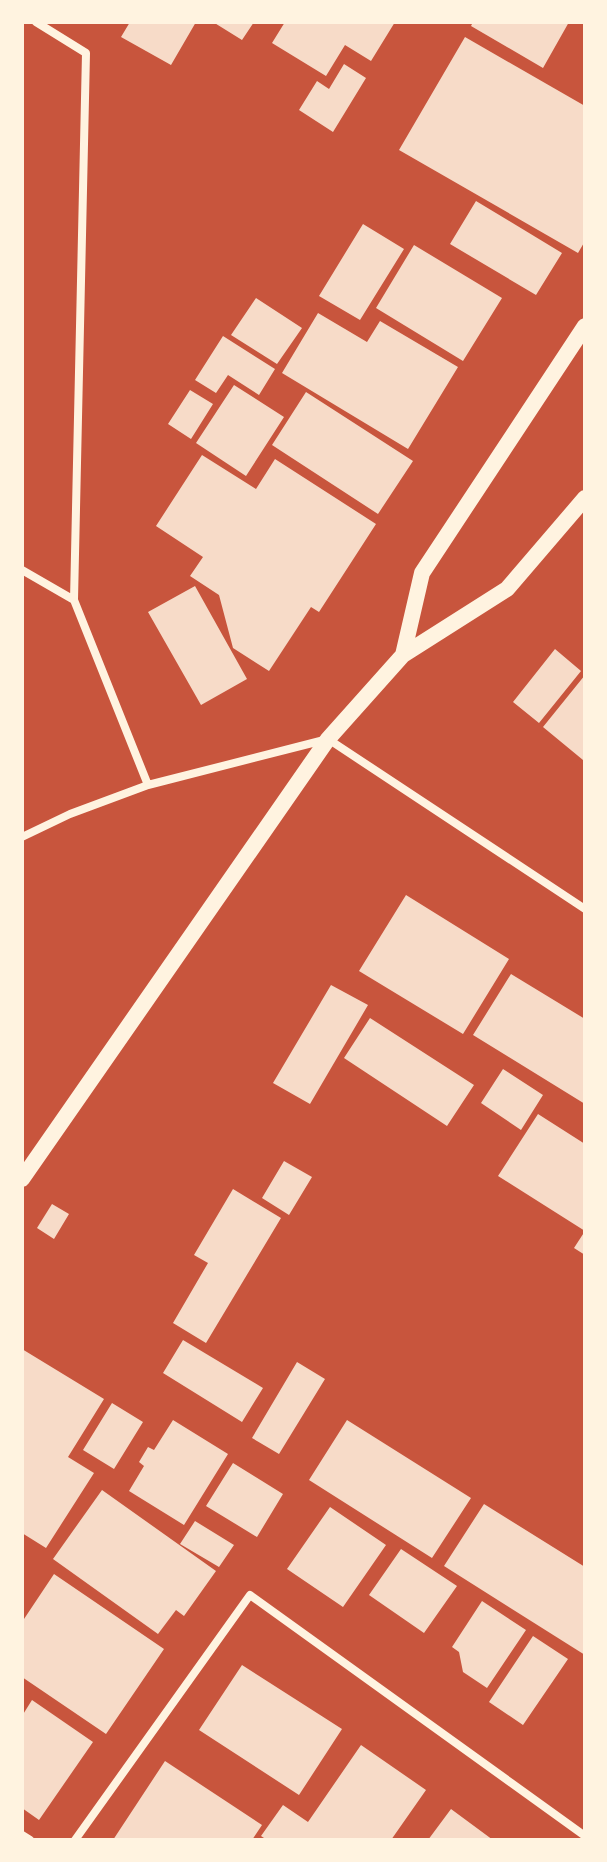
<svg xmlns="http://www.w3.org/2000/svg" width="607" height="1862" font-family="'Sofia Sans Condensed',sans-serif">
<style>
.building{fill:#f7dbc8}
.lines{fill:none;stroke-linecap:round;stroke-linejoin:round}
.minor{stroke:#fff3e0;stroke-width:8}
.secondary{stroke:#fff3e0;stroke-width:16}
</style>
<rect width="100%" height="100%" fill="#c8553d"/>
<path class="building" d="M130,22H196L171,65L121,37Z
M213,22H254L242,40Z
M285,22H395L371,61L345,45L326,76L272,43Z
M473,22H569L543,68L471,26Z
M465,37L585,106V241L578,253L399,150Z
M344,64L366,78L333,132L299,110L317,81L329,89Z
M476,201L562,253L536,295L450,244Z
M363,224L404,249L360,320L319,296Z
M414,245L502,298L463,361L376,308Z
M256,298L302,328L277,364L231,335Z
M318,313L367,342L380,321L458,367L408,449L282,373Z
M223,336L275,369L259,395L228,375L216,393L195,380Z
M234,385L284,417L246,476L196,443Z
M190,390L213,404L191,439L168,424Z
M306,392L413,461L378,514L272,445Z
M202,455L256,489L275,459L376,524L319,612L311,607L269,671L233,648L219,595L190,576L203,557L156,526Z
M195,586L247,679L201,705L148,612Z
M555,649L581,671L539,723L513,702Z
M585,675V758L583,760L543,727Z
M406,895L509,959L463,1034L359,971Z
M511,974L585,1019V1104L473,1035Z
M331,985L368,1005L310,1104L273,1083Z
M370,1018L474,1085L447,1126L344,1058Z
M503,1069L543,1095L521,1130L481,1103Z
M538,1114L585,1144V1255L574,1248L585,1231L498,1176Z
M284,1161L312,1177L289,1215L262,1198Z
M233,1189L281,1218L206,1343L173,1323L208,1263L194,1255Z
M52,1204L69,1214L54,1239L37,1228Z
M183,1340L263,1388L242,1422L163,1373Z
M22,1349L104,1399L68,1457L94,1473L46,1548L22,1533Z
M297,1362L325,1379L279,1454L252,1438Z
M112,1403L143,1422L114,1469L83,1450Z
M173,1420L228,1454L184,1525L129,1491L144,1466L139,1462L148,1447L154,1450Z
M347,1420L471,1498L432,1558L309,1480Z
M233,1463L283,1494L257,1537L206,1506Z
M102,1490L216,1571L184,1616L176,1610L158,1634L53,1559Z
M484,1504L585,1567V1655L444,1566Z
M330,1507L386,1545L343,1607L287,1569Z
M195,1521L234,1545L219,1567L180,1544Z
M401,1549L457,1586L424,1633L369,1595Z
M54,1574L164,1649L106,1734L22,1677V1622Z
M482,1601L526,1630L487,1688L463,1672L459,1652L452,1647Z
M533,1636L568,1659L523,1725L489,1702Z
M242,1665L342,1729L299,1795L199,1730Z
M32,1700L93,1742L39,1820L22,1808V1716Z
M361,1745L426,1790L391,1840H267L261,1836L283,1805L308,1822Z
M165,1761L262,1825L252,1840H113Z
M451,1809L493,1840H428Z"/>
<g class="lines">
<path class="minor" d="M36,22L86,53L74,600
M22,570L74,600L148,785
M22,837L70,814L148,785L328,739L585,909
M22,1835L30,1840
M75,1840L250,1595L585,1836"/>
<path class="secondary" d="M403,655L422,573L585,326
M22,1179L328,739L403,655L507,589L585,498"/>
</g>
<rect width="607" height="1862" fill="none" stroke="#fff3e0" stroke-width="48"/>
</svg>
